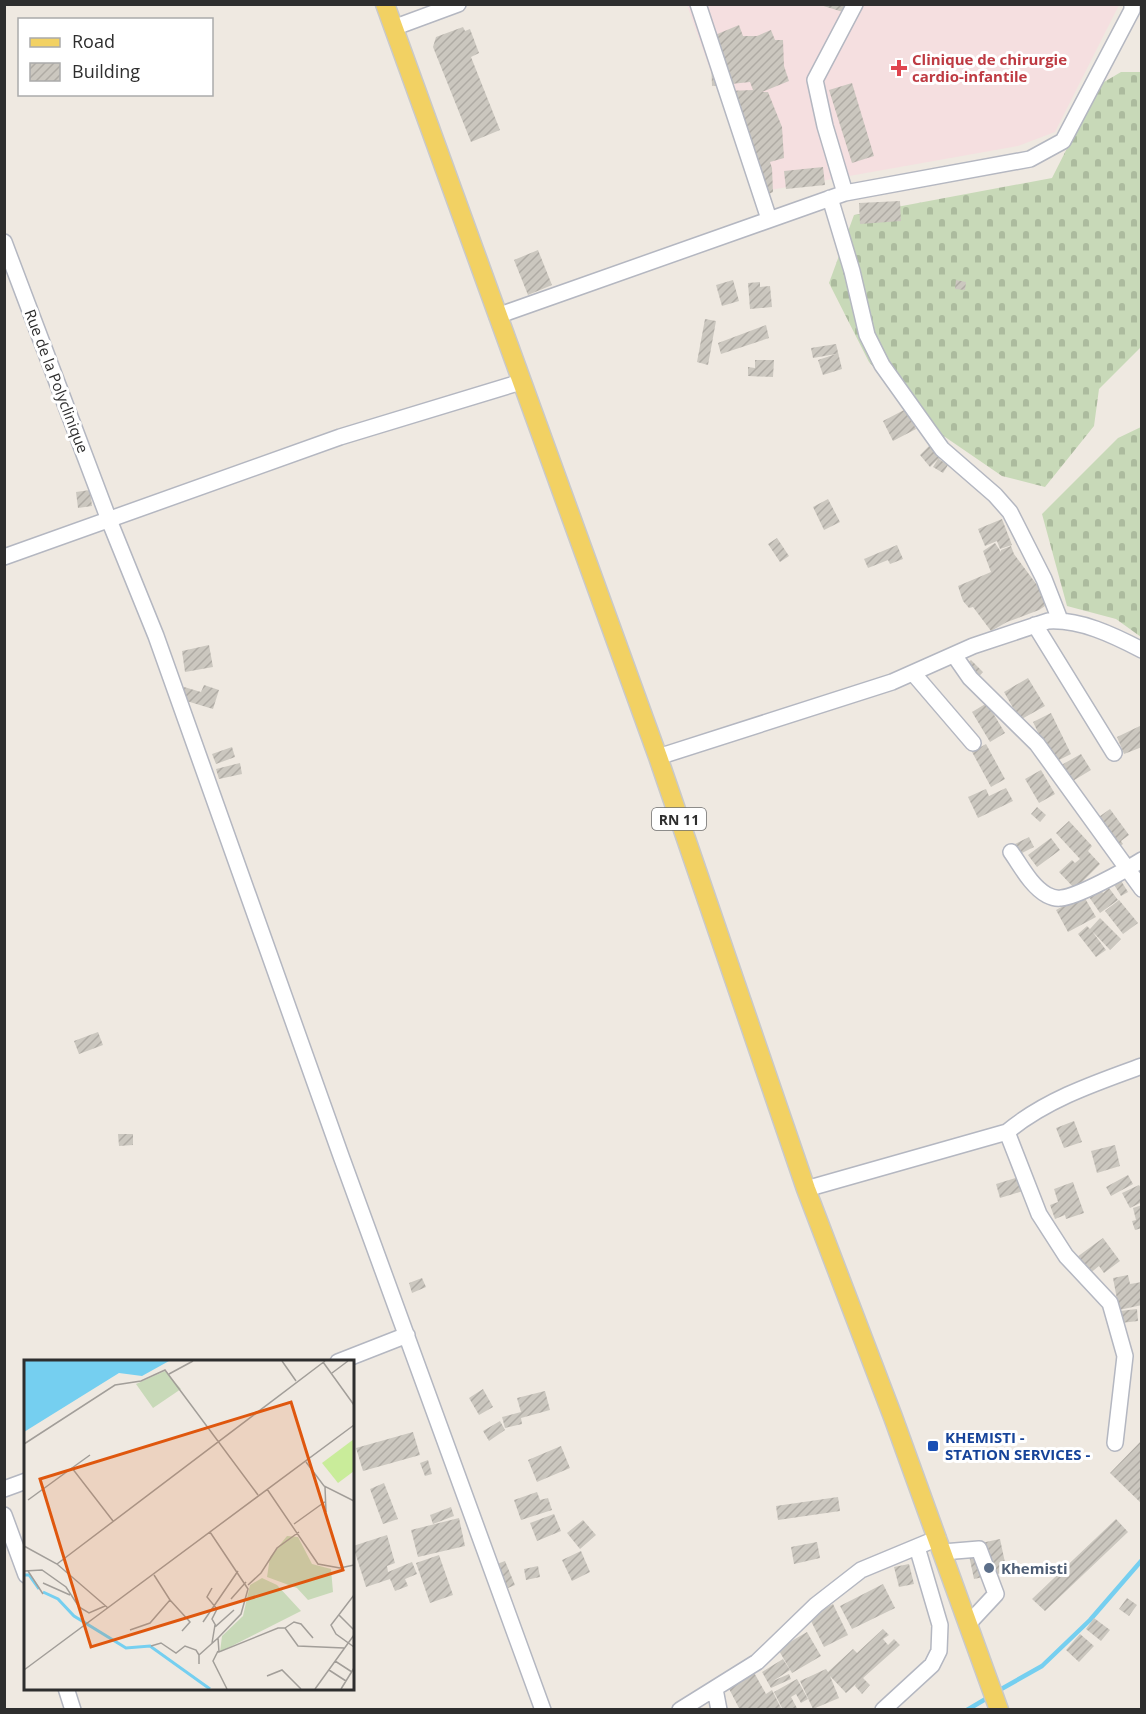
<svg xmlns="http://www.w3.org/2000/svg" width="1146" height="1714" font-family="'Open Sans',sans-serif">
<style>
.medical{fill:#f5dfe0}
.cemetery{fill:url(#cemetery-stones)}
.lines{fill:none;stroke-linecap:round;stroke-linejoin:round}
.stream{stroke:#75cff0;stroke-width:4.5}
.building{fill:url(#building-hatch)}
.minor-casing{stroke:#b4b7c1;stroke-width:18}
.major-casing{stroke:#c9c9c9;stroke-width:21}
.minor{stroke:#fff;stroke-width:15}
.major{stroke:#f2d163;stroke-width:18}
.health-dot{fill:#e0444e;stroke:#fff;stroke-width:2}
.transit-dot{fill:#1a4fb4;stroke:#fff;stroke-width:2}
.service-dot{fill:#5c6f8a;stroke:#fff;stroke-width:2}
.labels{text-anchor:middle;dominant-baseline:central;stroke-width:6;stroke-linejoin:round;paint-order:stroke}
.shield{fill:#fff;stroke:#6d6d6d;stroke-width:1.5}
.shield-label{font-size:14px;font-weight:bold;fill:#2e2e2e}
.health-label{font-size:15px;font-weight:bold;fill:#be3a42;stroke:#fff;text-anchor:start}
.street-label{font-size:15px;fill:#2e2e2e;stroke:#fff}
.transit-label{font-size:15px;font-weight:bold;fill:#164399;stroke:#fff;text-anchor:start}
.service-label{font-size:15px;font-weight:bold;fill:#4e5e75;stroke:#fff;text-anchor:start}
.inset-river{fill:none;stroke:#75cff0;stroke-width:3}
.inset-road{fill:none;stroke:#a29e99;stroke-width:1.5}
.view{fill:#df570e;fill-opacity:0.15;stroke:#df570e;stroke-width:3}
.inset-edge{fill:none;stroke:#2e2e2e;stroke-width:3}
</style>
<defs>
<pattern id="cemetery-stones" width="16" height="16" patternUnits="userSpaceOnUse" patternTransform="scale(1.5)"><rect width="16" height="16" fill="#c8d9b8"/><path d="M2 7V4a2 2 0 0 1 4 0v3zM10 15v-3a2 2 0 0 1 4 0v3z" fill="#acbb9e"/></pattern>
<pattern id="building-hatch" width="6" height="6" patternUnits="userSpaceOnUse" patternTransform="scale(1.5)"><rect width="6" height="6" fill="#cbc7bf"/><path d="M-1 1l2-2M0 6l6-6M5 7l2-2" fill="none" stroke="#afaba4"/></pattern>
</defs>
<rect width="100%" height="100%" fill="#efe9e1"/>
<path class="medical" d="M687,5H1119L1055,132L1018,146L754,193Z"/>
<path class="cemetery" d="M1121,72H1141V347L1099,389L1094,426L1045,487L1002,476L929,426L869,362L829,283L854,215L1052,178L1099,85Z
M1141,427V637L1116,619L1067,606L1042,514L1118,438Z"/>
<g class="lines">
<path class="stream" d="M996,1692L1042,1666L1090,1620L1142,1560
M967,1710L989,1697"/>
</g>
<path class="building" d="M817,4H859L856,16Z
M739,25L743,36H757L771,30L775,40H783L784,66L789,81L762,92H768L782,127L784,158L770,162L772,168L773,192L765,196L725,91L753,90L750,82L712,86L711,59L715,35Z
M463,27L465,31L470,29L479,53L471,57L500,130L471,142L433,47L436,37Z
M852,83L874,156L852,163L829,90Z
M823,167L825,185L786,189L784,171Z
M900,201L901,221L860,224L859,203Z
M538,250L552,285L528,295L514,260Z
M733,280L739,301L722,306L716,285Z
M956,280L966,282L965,290L955,289Z
M760,282V287L770,286L772,307L750,309L748,283Z
M705,319L716,321L708,365L697,362Z
M766,325L769,338L721,354L718,343Z
M836,344L842,369L823,375L818,360L836,354L813,358L811,348Z
M755,360H774L773,377L748,376V367L755,368Z
M906,409L916,429L893,441L883,421Z
M930,445L941,457L939,459L948,465L943,473L933,467L938,459L930,467L920,455Z
M90,490L92,506L78,508L76,492Z
M828,499L840,522L824,530L813,507Z
M1002,519L1012,545L1000,549L997,541L985,546L978,529Z
M777,538L789,556L780,562L768,544Z
M995,543L1001,552V550L1011,546L1014,554L1040,589L1045,606L1039,610L1007,622L991,631L973,607L969,608L963,601L958,586L991,572L983,551Z
M897,545L903,559L890,564L888,560L868,568L864,559Z
M209,645L213,667L185,672L182,651Z
M971,660L983,672L973,682L961,669Z
M1028,678L1045,706L1020,720L1004,692Z
M204,685L219,690L213,709L180,699L184,687L201,692Z
M987,703L1005,733L990,742L972,712Z
M1051,713L1071,754L1053,763L1033,722Z
M1142,725V747L1124,754L1117,737Z
M986,744L1005,779L991,787L972,752Z
M232,747L235,757L216,764L212,754Z
M1081,754L1091,770L1066,785L1056,768Z
M240,763L242,774L219,779L216,769Z
M1041,770L1055,794L1039,803L1025,779Z
M1006,788L1013,801L978,818L968,797L986,789L989,796Z
M1037,807L1046,815L1040,822L1031,814Z
M1110,809L1129,835L1121,841L1123,844L1110,853L1089,824Z
M1069,821L1092,846L1088,851L1100,864L1075,889L1059,872L1072,860L1075,863L1080,859L1056,833Z
M1029,837L1034,847L1018,855L1013,845Z
M1051,838L1060,850L1037,867L1028,855Z
M1120,879L1128,892L1121,896L1113,883Z
M1096,883L1103,893L1109,888L1118,900L1100,913L1085,891Z
M1083,895L1096,917L1068,932L1056,910Z
M1119,900L1138,923L1123,934L1105,911Z
M1100,918L1121,939L1110,950L1092,931L1106,950L1096,957L1078,934L1087,926L1090,929Z
M98,1032L103,1045L79,1054L74,1041Z
M1074,1121L1082,1142L1064,1148L1056,1128Z
M118,1134H133V1145L119,1146Z
M1115,1145L1120,1166L1097,1173L1091,1151Z
M1128,1175L1133,1184L1111,1196L1106,1187Z
M1019,1177L1023,1191L1000,1198L996,1184Z
M1073,1182L1084,1213L1066,1219L1065,1215L1055,1219L1050,1205L1058,1202L1054,1189Z
M1139,1185L1142,1190V1202L1130,1208L1122,1193Z
M1142,1205V1228L1135,1230L1132,1221L1136,1220L1133,1208Z
M1103,1238L1120,1261L1104,1273L1099,1266L1089,1274L1077,1257Z
M1128,1275L1130,1284L1142,1282V1305L1119,1310L1113,1278Z
M422,1278L426,1287L412,1293L409,1283Z
M1137,1309L1138,1321L1121,1323L1120,1311Z
M483,1389L493,1407L479,1415L469,1398Z
M545,1391L550,1410L521,1418L522,1424L505,1428L502,1417L521,1412L517,1398Z
M500,1421L505,1430L489,1441L483,1431Z
M413,1432L420,1455L363,1471L356,1448Z
M1142,1440V1504L1110,1473Z
M561,1446L570,1468L537,1482L528,1460Z
M428,1460L432,1474L425,1476L420,1463Z
M384,1483L398,1519L383,1524L370,1489Z
M537,1492L540,1500L548,1498L552,1510L521,1520L514,1500Z
M838,1497L840,1511L778,1520L776,1506Z
M451,1507L454,1516L433,1524L430,1515Z
M554,1514L561,1531L537,1541L530,1523Z
M459,1518L465,1546L418,1557L411,1530Z
M1116,1519L1128,1532L1045,1611L1032,1599Z
M583,1520L596,1535L580,1549L567,1533Z
M387,1535L395,1563L387,1566L388,1572L412,1562L417,1574L405,1579L408,1586L395,1591L390,1579L366,1587L353,1546Z
M1000,1539L1007,1572L974,1579L967,1546Z
M817,1542L820,1558L794,1564L791,1547Z
M581,1551L590,1572L572,1581L562,1560Z
M439,1555L453,1595L430,1603L416,1563Z
M505,1561L515,1585L506,1589L497,1564Z
M909,1564L914,1584L899,1587L894,1567Z
M538,1566L540,1577L526,1580L524,1569Z
M883,1584L895,1608L852,1629L840,1606Z
M1127,1598L1137,1605L1129,1616L1119,1609Z
M833,1604L848,1635L824,1647L809,1617Z
M1094,1618L1110,1630L1101,1641L1086,1629Z
M883,1629L889,1635L883,1639L888,1645L894,1639L900,1645L863,1678L870,1685L862,1694L855,1686L856,1684L846,1693L830,1676L839,1698L813,1709L800,1681L826,1669L828,1672L853,1649L857,1653Z
M807,1632L821,1656L792,1673L778,1649Z
M1080,1634L1094,1646L1079,1662L1066,1650Z
M783,1659L790,1670L773,1681L789,1674L791,1679L771,1688L762,1672Z
M751,1667L766,1694L772,1690L782,1710H740L725,1681Z
M797,1679L808,1699L801,1703L796,1694L791,1697L798,1710H783L774,1692Z"/>
<g class="lines">
<g class="minor-casing">
<path id="minor" d="M698,4L769,219
M393,28L458,4
M845,193L825,126L815,80L855,4
M830,198L852,271L867,335L882,365L942,449L995,495L1010,512L1044,579L1060,620
M4,242L109,520L156,636L341,1156L543,1710
M497,316L845,193L1030,159L1063,141L1132,10V4
M4,557L340,437L521,382
M1035,625L1114,753
M954,655L970,678L1037,744L1142,889
M913,673L973,743
M658,757L892,682L973,646L1048,621C1080,619 1113,635 1142,650
M1011,852C1021,866 1031,886 1047,895C1051,897 1056,899 1061,898C1077,897 1126,870 1142,860
M1007,1132C1045,1100 1095,1083 1142,1066
M806,1189L1007,1132L1039,1214L1066,1256L1110,1303L1125,1356L1115,1443
M338,1362L407,1335
M4,1489L26,1481
M4,1515L26,1575
M943,1552L979,1549L996,1594L969,1623
M66,1688L73,1710
M715,1689L719,1710
M680,1710L757,1662L816,1605L861,1570L938,1538
M883,1710L932,1665L939,1651L940,1625L917,1547"/>
</g>
<g class="major-casing">
<path id="major" d="M385,4L658,757L806,1189L893,1417L999,1710"/>
</g>
<use href="#minor" class="minor"/>
<use href="#major" class="major"/>
</g>
<path class="health-dot" d="M896 59h6v6h6v6h-6v6h-6v-6h-6v-6h6z"/>
<rect class="transit-dot" x="927" y="1440" width="12" height="12" rx="3"/>
<circle class="service-dot" cx="989" cy="1568" r="6"/>
<g class="labels">
<rect class="shield" x="652" y="808" width="54" height="22" rx="4.5"/>
<g class="shield-label">
<text x="679" y="819">RN 11</text>
</g>
<g class="health-label">
<text x="912" y="59">Clinique de chirurgie<tspan x="912" dy="17">cardio-infantile</tspan></text>
</g>
<g class="street-label">
<text transform="translate(57 381) rotate(69)">Rue de la Polyclinique</text>
</g>
<g class="transit-label">
<text x="945" y="1437">KHEMISTI -<tspan x="945" dy="17">STATION SERVICES -</tspan></text>
</g>
<g class="service-label">
<text x="1001" y="1568">Khemisti</text>
</g>
</g>
<g transform="translate(24 1360)">
<rect width="330" height="330" fill="#efe9e1"/>
<path d="M141,11L157,29L129,48L112,24ZM263,176L274,177L288,204L307,209L309,232L284,240L273,228L243,217L246,197ZM238,218L253,225L277,251L196,292L198,276L219,256L226,225Z" fill="#c8d9b8"/>
<path d="M330,79V111L314,123L298,103Z" fill="#c9ec9a"/>
<path d="M0,1H145L118,16L95,13L0,72Z" fill="#75cff0"/>
<path class="inset-river" d="M0,215H5L15,229M19,232L34,239L50,256L102,288L126,286L186,329"/>
<path class="inset-road" d="M258,1L272,21M299,2L330,45M308,13L324,1M145,14L169,1M0,84L91,25L117,21L141,10L234,135M282,102L300,126L330,141M48,108L66,95M301,127L302,152M243,129L294,204L316,208L330,205M4,140L48,108L89,161M270,164L302,141M186,172L224,229L217,254L194,278L195,292L254,268H261L274,286L320,288M0,186L33,204L84,248M33,204L301,1M0,211L18,210L42,227L55,247L65,253L81,246M4,211L19,234M19,223L46,235M224,225L237,213L253,188L275,172M188,228L183,237L193,249L188,259L192,266L210,250M330,235L307,265L312,274L330,287M207,239L222,222M146,240L166,262L158,271M315,255L330,270M179,262L214,211M261,268L270,262L277,264L289,278M106,270L126,263L146,240L130,215M188,283L191,265M127,286L137,283L152,293L161,286L172,290L175,295M194,291L189,301L203,329M311,301L328,312M175,304V295L194,278M0,310L330,65M305,310L322,321M243,316L258,310L277,329M291,329L330,275M317,329L330,308"/>
<path class="view" d="M267,42L319,210L67,287L16,119Z"/>
<rect width="330" height="330" class="inset-edge"/>
</g>
<rect width="1146" height="1714" fill="none" stroke="#2e2e2e" stroke-width="12"/>
<rect x="18" y="18" width="195" height="78" fill="#ffffff" stroke="#ababab" stroke-width="1.5"/>
<rect x="30" y="38" width="30" height="9" fill="#f2d163" stroke="#ababab" stroke-width="1.5"/>
<text x="72" y="48" font-size="18" fill="#2e2e2e">Road</text>
<rect x="30" y="63" width="30" height="18" fill="url(#building-hatch)" stroke="#ababab" stroke-width="1.5"/>
<text x="72" y="78" font-size="18" fill="#2e2e2e">Building</text>
</svg>
